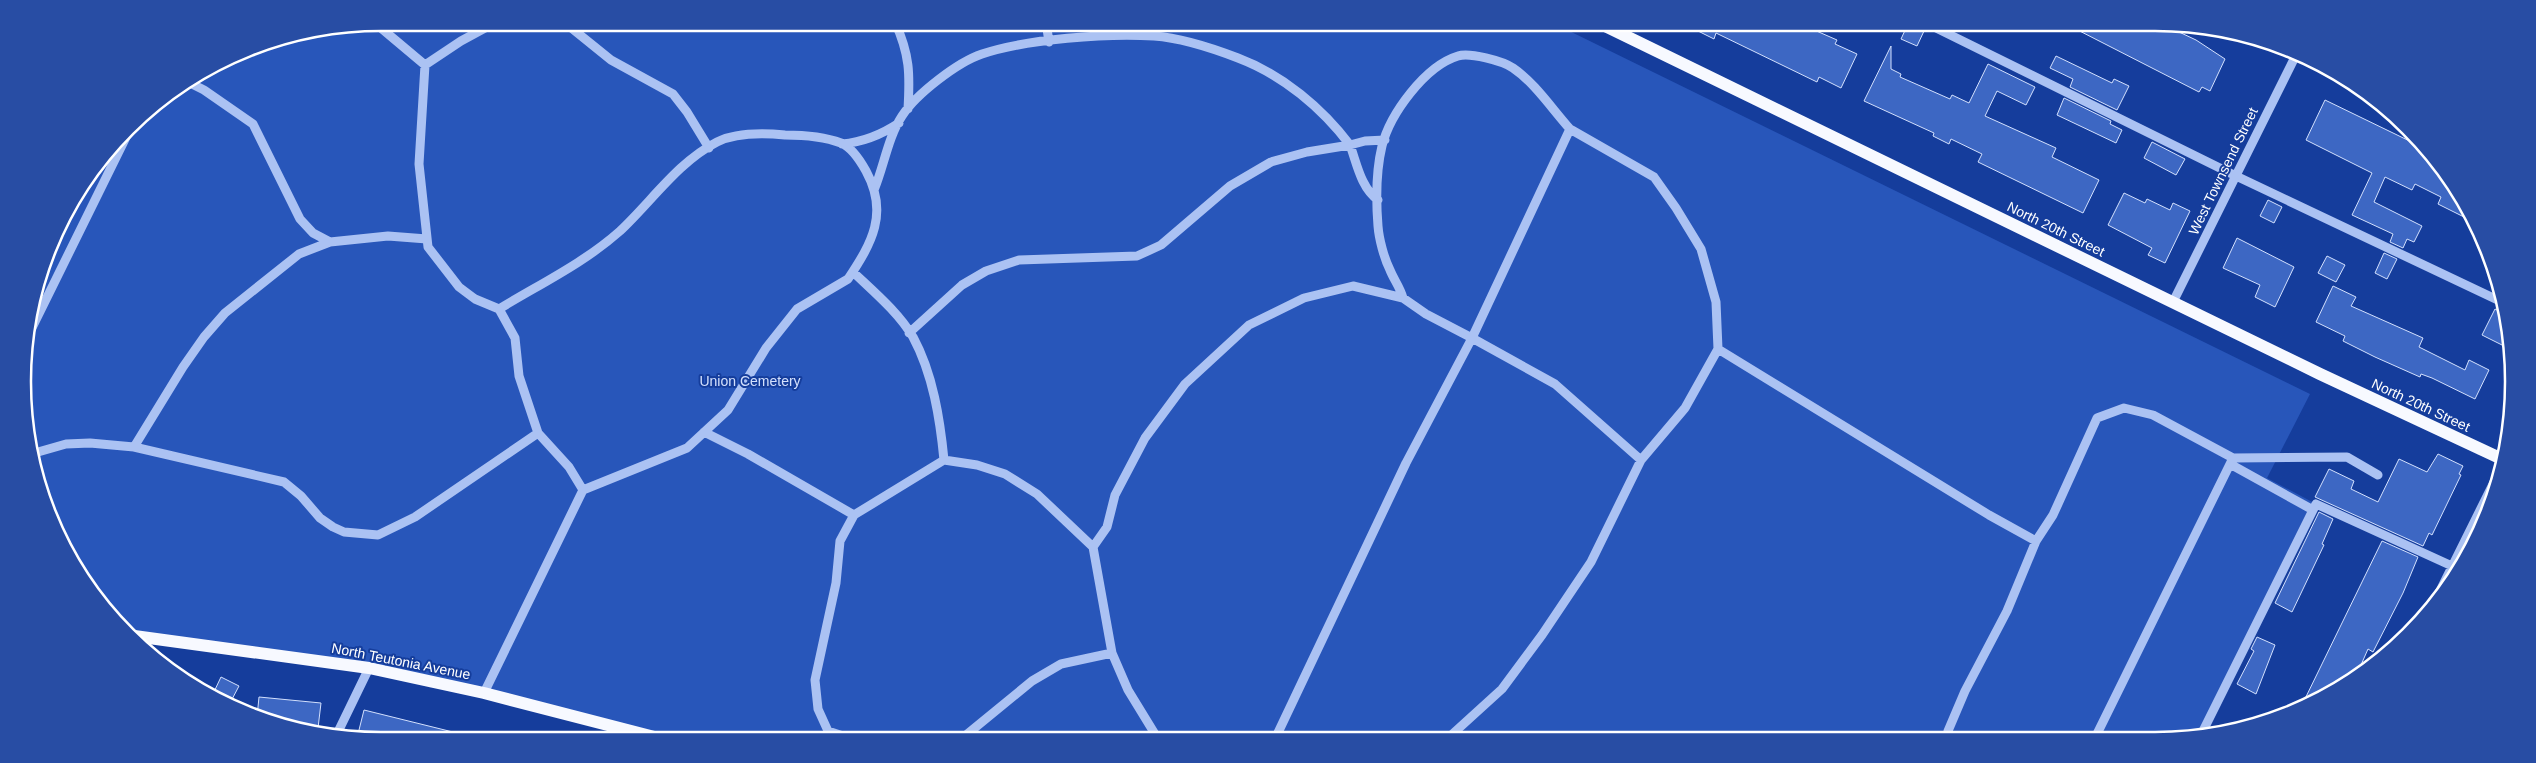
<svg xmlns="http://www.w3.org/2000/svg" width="2536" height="763" font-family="Arial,sans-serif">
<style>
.green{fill:#2856ba}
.building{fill:#3d67c3;stroke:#d3e0fd}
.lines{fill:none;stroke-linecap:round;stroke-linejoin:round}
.minor{stroke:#abc2f3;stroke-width:9}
.major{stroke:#f7f9ff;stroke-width:12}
.labels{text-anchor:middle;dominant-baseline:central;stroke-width:4;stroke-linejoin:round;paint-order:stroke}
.street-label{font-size:14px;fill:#fff;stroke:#153d9c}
.park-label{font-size:14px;fill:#d3e0fd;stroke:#153d9c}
.rim{fill:none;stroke:#fff;stroke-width:2.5}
</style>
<rect width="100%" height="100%" fill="#153d9c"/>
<path class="green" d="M382,22L1553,23L2310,394L2267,478L2316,504L2200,737L666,740L369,668L127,635L83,581L35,474L23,405L26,335L60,222L97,163L145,112L244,50L312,29Z"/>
<path class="building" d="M1680,22H1796L1837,40L1835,44L1857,54L1841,88L1819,77L1817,82L1716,33L1714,39Z
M2062,22L2160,23L2196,40L2225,59L2210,91L2202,87L2199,92Z
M1908,24L1924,31L1917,46L1901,39Z
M1891,46V69L1901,74L1900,77L1950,99L1952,95L1969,103L1988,64L2035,87L2026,105L1997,91L1985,116L2056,148L2052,157L2099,180L2083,213L1978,162L1982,154L1951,139L1949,144L1933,136L1934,133L1864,101Z
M2056,56L2112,83L2114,79L2129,86L2117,110L2070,87L2073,79L2050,68Z
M2064,98L2111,121L2110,124L2122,130L2116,143L2057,115Z
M2325,100L2426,149L2453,182L2474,222L2438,204L2441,197L2415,184L2412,190L2385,177L2374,202L2422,226L2414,242L2407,239L2403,248L2390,242L2393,234L2352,215L2372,173L2306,140Z
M2152,142L2185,159L2176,175L2144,158Z
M2124,193L2145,203L2147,199L2170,210L2173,203L2190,211L2165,263L2148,255L2152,248L2108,225Z
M2268,200L2282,207L2274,223L2260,216Z
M2237,238L2294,267L2275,307L2255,297L2260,285L2223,268Z
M2384,253L2397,259L2387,279L2375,273Z
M2327,256L2345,265L2336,282L2318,273Z
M2333,286L2356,297L2351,306L2423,338L2419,347L2465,370L2469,360L2489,370L2475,399L2432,378L2421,374L2420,377L2375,357L2343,341L2345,336L2316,322Z
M2495,309L2507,315L2510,349L2482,335Z
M2438,454L2463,466L2459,474L2461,475L2432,535L2429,533L2423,546L2315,497L2329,469L2354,481L2351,489L2378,502L2399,459L2427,472Z
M2319,512L2333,519L2322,544L2324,545L2292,612L2275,603Z
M2382,541L2418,557L2403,593L2373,652L2368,649L2357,674L2313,704L2301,707Z
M2257,637L2275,645L2256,694L2237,684L2254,651L2251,649Z
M221,677L239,686L229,705L212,696Z
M259,697L321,703L318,728L271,721L257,717Z
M364,710L465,735V740H386L358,734Z"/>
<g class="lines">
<path class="minor" d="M496,22L461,41L425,65L419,164L428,247L459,287L475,299L499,309
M564,22L611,60L673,94L687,112L709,148
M895,22C910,55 910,74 908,109
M1046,22L1049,42
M1924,22L2236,176L2504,303
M375,23L425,65
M2280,46L2337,74
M190,83L204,90L253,124L300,219L313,233L330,242
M842,144C864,142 881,135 899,123
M874,190C884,166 888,137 902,116C916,94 958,62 982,54C1027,39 1107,33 1154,36C1183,38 1212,48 1238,58C1283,75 1322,108 1350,145L1365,141L1385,140
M427,239L388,236L330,242L299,254L225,313L204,337L183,367L134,447L284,482L301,496L320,518L333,527L344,532L378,535L415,517L538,433
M1403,298C1400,287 1394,280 1390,270C1384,258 1379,239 1378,226C1376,201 1376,171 1382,146C1390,114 1425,66 1458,56C1469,52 1503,61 1513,68C1535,83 1552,109 1570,129
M2173,302L2297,53
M909,333L962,285L986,271L1019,260L1137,256L1161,245L1230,186L1271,162L1307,152L1350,145C1357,164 1361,188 1378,200
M25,342L132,125
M1718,349L1989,515L2036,541
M704,432L748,454L854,515L944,460C940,419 933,374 913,337C898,312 874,292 853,272
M31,454L66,444L90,443L134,447
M2233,458L2347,457L2378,475
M944,460L977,465L1005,474L1037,494L1093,547L1112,653L1061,664L1032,681L960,740
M2230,464L2313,510
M854,515L840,541L836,583L815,680L818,709L828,731L855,740
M1093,547L1107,527L1115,495L1145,438L1185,384L1249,325L1304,298L1353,286L1403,298L1426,314L1472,338L1406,463L1275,739
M2438,595L2500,470
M1112,653L1128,690L1158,739
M484,693L583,490L687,448L728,410L766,348L797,309L848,279C872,243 889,213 866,171C861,162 851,147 841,143C825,137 802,135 785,135C764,133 737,132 717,142C678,162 652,201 620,231C584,263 540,284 499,309L515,338L519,376L538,433L569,467L583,490
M336,736L369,668
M2200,737L2316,504L2452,566
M1949,738L1948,731L1965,691L2007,611L2036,541L2053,515L2097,418L2124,408L2153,415L2233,458L2095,738
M1447,739L1502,689L1542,635L1591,562L1641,460L1555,384L1472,338L1570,129L1654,177L1676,208L1701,249L1716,302L1718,349L1685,408L1641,460"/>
<path class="major" d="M1597,22L2320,374L2504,460
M127,635L369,668L484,693L666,740"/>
</g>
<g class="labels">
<g class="street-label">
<text transform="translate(2223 171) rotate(-64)">West Townsend Street</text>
<text transform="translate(2056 229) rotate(26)">North 20th Street</text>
<text transform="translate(2421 405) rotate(25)">North 20th Street</text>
<text transform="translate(401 661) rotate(11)">North Teutonia Avenue</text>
</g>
<g class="park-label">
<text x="750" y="381">Union Cemetery</text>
</g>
</g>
<path d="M0 0H2536V763H0ZM381 31H2155A350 350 0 0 1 2505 381V382A350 350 0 0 1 2155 732H381A350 350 0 0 1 31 382V381A350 350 0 0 1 381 31Z" fill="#284da4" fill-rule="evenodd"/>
<path class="rim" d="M381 31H2155A350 350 0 0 1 2505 381V382A350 350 0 0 1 2155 732H381A350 350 0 0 1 31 382V381A350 350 0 0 1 381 31Z"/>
</svg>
